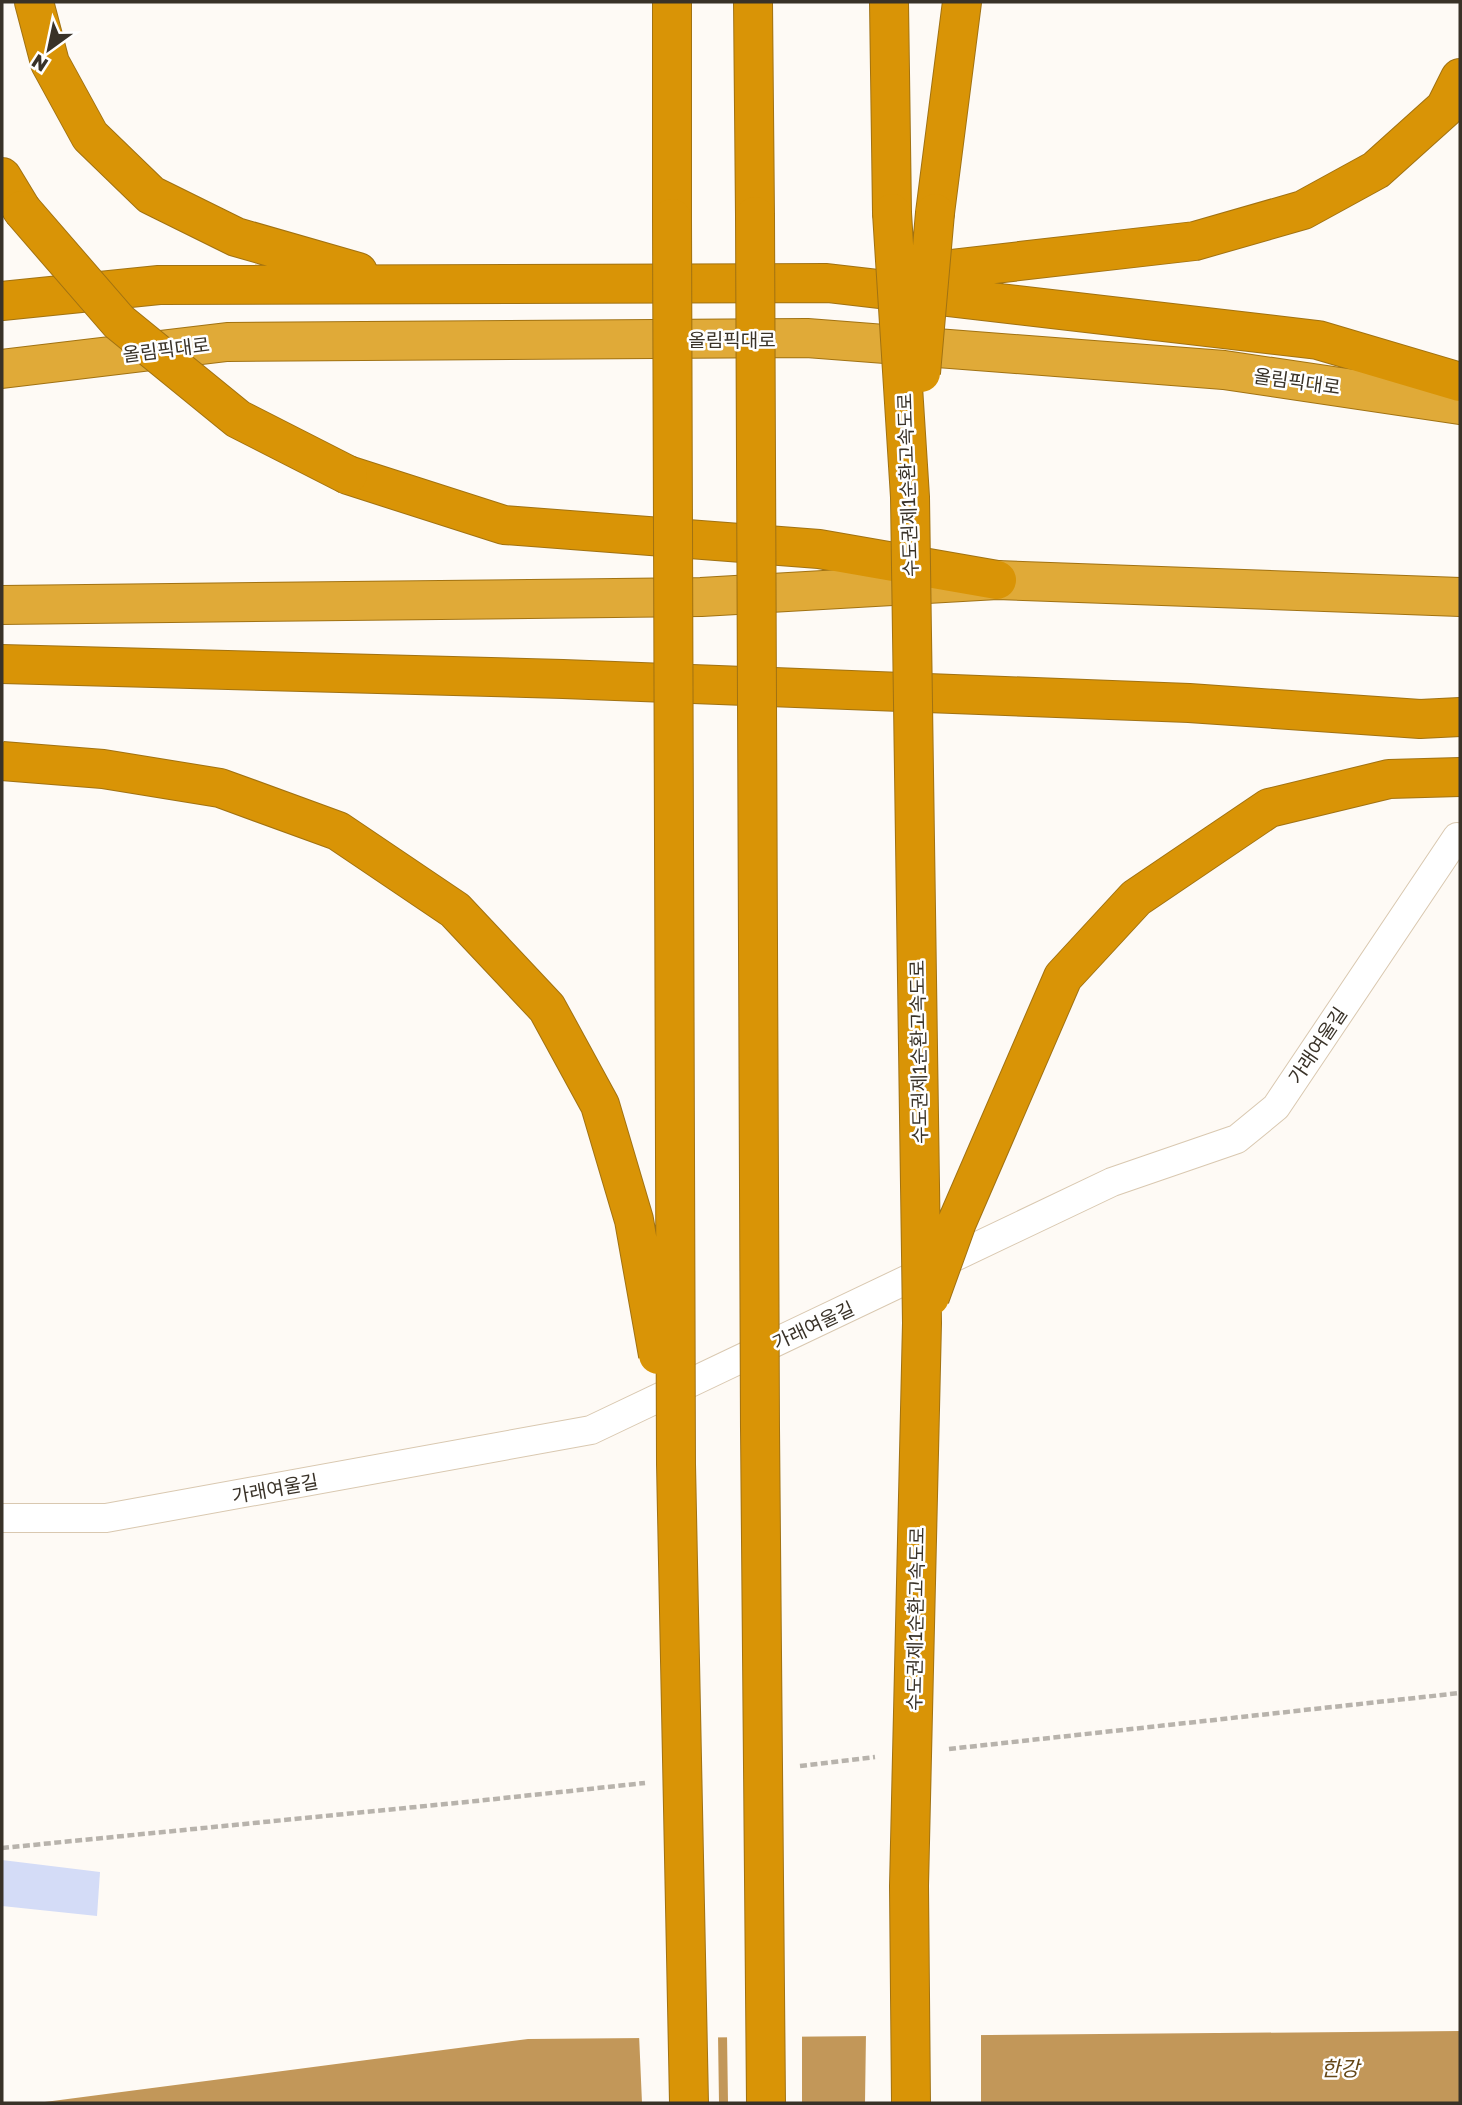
<svg xmlns="http://www.w3.org/2000/svg" width="1462" height="2105" font-family="'Golos Text','Noto Sans KR',sans-serif">
<style>
.water{fill:#c29759}
.pier{fill:#fefaf5}
.building{fill:#d4dcf7}
.lines{fill:none;stroke-linecap:round;stroke-linejoin:round}
.minor-casing{stroke:#d9c8b0;stroke-width:30}
.trunk-casing{stroke:#a17212;stroke-width:40}
.motorway-casing{stroke:#a17212;stroke-width:40}
.path{stroke:#b8b3ac;stroke-width:4.5;stroke-dasharray:7 3.5;stroke-linecap:butt}
.minor{stroke:#fff;stroke-width:28}
.trunk{stroke:#e0aa38;stroke-width:38}
.motorway{stroke:#d99406;stroke-width:38}
.motorway-bridge-casing{stroke:#a17212;stroke-width:40;stroke-linecap:butt}
.motorway-bridge{stroke:#d99406;stroke-width:38}
.labels{text-anchor:middle;dominant-baseline:central;stroke-width:5;stroke-linejoin:round;paint-order:stroke}
.street-label{font-size:19px;fill:#393228;stroke:#fff}
.water-label{font-size:21px;font-style:italic;fill:#654717;stroke:#fff}
</style>
<rect width="100%" height="100%" fill="#fefaf5"/>
<path class="water" d="M1460,2031V2103H37L528,2039Z"/>
<path class="pier" d="M981,2032V2103H865L866,2033Z
M802,2033V2103H728L727,2034Z
M639,2034H718L719,2103H642Z"/>
<path class="building" d="M2,1860L100,1872L97,1916L2,1906Z"/>
<g class="lines">
<g class="minor-casing">
<path id="minor" d="M2,1518H106L591,1430L1112,1182L1237,1139L1276,1107L1457,837L1460,838"/>
</g>
<g class="trunk-casing">
<path id="trunk" d="M2,369L227,342L807,338L1224,370L1460,405
M2,605L701,597L997,580L1460,597"/>
</g>
<g class="motorway-casing">
<path id="motorway" d="M34,2L50,63L90,136L151,195L236,237L358,272
M753,2L755,216
M889,2L892,213
M2,177L22,210
M935,213L962,2
M672,218V2
M898,275L1195,241L1303,210L1376,170L1445,108L1460,78
M2,301L159,285L827,283L1318,340L1460,382
M348,475L504,525L819,549L997,580
M2,664L563,679L1189,703L1420,719L1460,717"/>
</g>
<path class="path" d="M949,1749L1460,1693
M800,1766L875,1757
M2,1848L476,1801L645,1783"/>
<use href="#minor" class="minor"/>
<use href="#trunk" class="trunk"/>
<use href="#motorway" class="motorway"/>
<g class="motorway-bridge-casing">
<path id="motorway-bridge" d="M22,210L119,322L238,419L348,475
M892,213L910,497L922,1323L909,1886L911,2103
M755,216L760,1428L766,2103
M672,218L676,1464L689,2103
M921,373L935,213
M2,761L103,769L220,788L338,831L455,910L547,1008L600,1105L634,1220L658,1355
M930,1297L957,1222L1063,977L1136,898L1269,808L1389,779L1460,777"/>
</g>
<use href="#motorway-bridge" class="motorway-bridge"/>
</g>
<g class="labels">
<g class="street-label">
<text x="732" y="339">올림픽대로</text>
<text transform="translate(166 349) rotate(-7)">올림픽대로</text>
<text transform="translate(1297 381) rotate(8)">올림픽대로</text>
<text transform="translate(907 485) rotate(-92)">수도권제1순환고속도로</text>
<text transform="translate(1317 1045) rotate(-56)">가래여울길</text>
<text transform="translate(918 1052) rotate(-91)">수도권제1순환고속도로</text>
<text transform="translate(813 1325) rotate(-25)">가래여울길</text>
<text transform="translate(275 1488) rotate(-10)">가래여울길</text>
<text transform="translate(915 1619) rotate(-89)">수도권제1순환고속도로</text>
</g>
<g class="water-label">
<text x="1340" y="2068">한강</text>
</g>
</g>
<rect width="1462" height="2105" fill="none" stroke="#393228" stroke-width="7"/>
<g transform="translate(49 49) rotate(213)" stroke="#ffffff" stroke-width="5" paint-order="stroke">
<path d="M0-5L12 26L0 18L-12 26Z" fill="#393228"/>
<text y="-10" font-size="19" font-weight="bold" text-anchor="middle" fill="#393228">N</text>
</g>
</svg>
